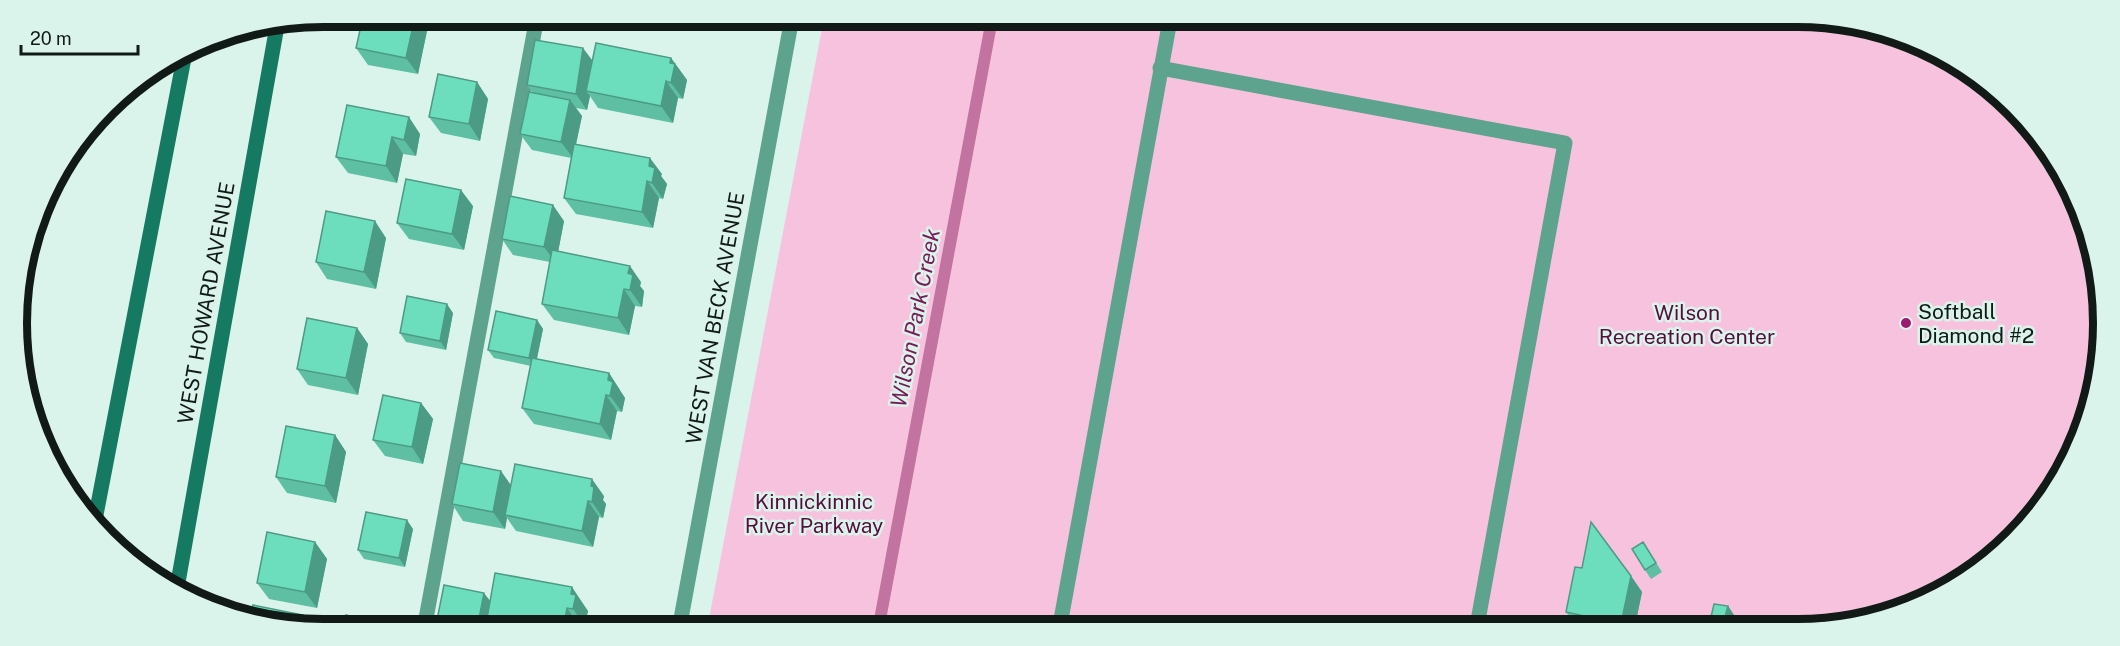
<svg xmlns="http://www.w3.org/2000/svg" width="2120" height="646" font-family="'Public Sans',sans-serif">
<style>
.green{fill:#f7c2de}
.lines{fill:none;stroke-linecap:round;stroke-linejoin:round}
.stream{stroke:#c273a0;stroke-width:12}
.service{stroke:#5da38e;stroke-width:15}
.minor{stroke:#5da38e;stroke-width:15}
.secondary{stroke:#167a63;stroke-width:15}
.wall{fill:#5ebfa3}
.shaded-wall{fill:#4c9b84}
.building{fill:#6ddebd;stroke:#4c9b84;stroke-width:1.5}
.poi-dot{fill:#9a1b70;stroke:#dbf4eb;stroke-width:2}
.labels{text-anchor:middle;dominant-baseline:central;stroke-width:5;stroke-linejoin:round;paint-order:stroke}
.street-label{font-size:21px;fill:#111a17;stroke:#dbf4eb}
.poi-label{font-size:21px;fill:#111a17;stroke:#dbf4eb;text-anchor:start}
.park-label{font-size:21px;fill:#560d3d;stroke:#dbf4eb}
.water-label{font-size:22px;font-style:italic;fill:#791958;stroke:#dbf4eb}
.rim{fill:none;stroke:#111a17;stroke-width:8}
</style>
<rect width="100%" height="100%" fill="#dbf4eb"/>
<path class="green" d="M824,18L1857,22L1968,68L2052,153L2098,264V383L2063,476L1999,553L1932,598L1837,627L708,624Z"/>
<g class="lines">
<path class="stream" d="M879,625L992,19"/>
<path class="service" d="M1160,68L1565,143L1477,626
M425,624L537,17"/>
<path class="minor" d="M680,624L792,18
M1060,625L1170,20"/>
<path class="secondary" d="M95,520L185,53
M177,588L277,26"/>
</g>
<path class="wall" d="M363,17H421L428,26L418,74L368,65L356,48Z
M468,17H481L480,20Z
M671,58L687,80L683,99L678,98L673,123L598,108L590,96L587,110L576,108L582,116L576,144L662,174L661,176L667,184L663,199L659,198L653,228L576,214L564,198L571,158L532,150L520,134L532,92L527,85L592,61Z
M477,82L488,99L480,141L441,133L429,117Z
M347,105L420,134L416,156L403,154L397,183L348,173L336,157Z
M473,206L464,250L409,239L397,223Z
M564,221L558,252L641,282L640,286L644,291L642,307L635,306L629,335L554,320L542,304L550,262L513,255L502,239Z
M386,238L376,289L327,279L316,262Z
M35,263L27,304L20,303L19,283Z
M453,313L446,350L406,342L400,333Z
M537,320L543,329L537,359L609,373L620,390V391L625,398L622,412L617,411L611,440L534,424L522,408L531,366L494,358L488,350Z
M357,328L368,344L358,395L308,385L297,369Z
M421,403L433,419L423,464L385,456L373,440Z
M335,435L346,452L336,503L287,493L276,477Z
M511,485L604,496L603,500L606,504L603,518L599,517L593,547L516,531L507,518L505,529L463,521L452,504Z
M413,529L405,567L364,559L358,550Z
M315,542L327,559L317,608L269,599L257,583Z
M1643,542L1662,572L1651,579L1645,570Z
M1631,576L1642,592L1635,626H1576L1566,612Z
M490,600L583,603V605L588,611L585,624H439L437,620Z
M1728,606L1734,615L1731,627L1717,626L1711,617Z"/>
<path class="shaded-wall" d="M415,17H421L428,26L418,74L406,58Z
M583,48L595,64L586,91L590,96L587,110L576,94Z
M671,58L687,80L683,99L671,83L670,63Z
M666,81L678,98L673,123L661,106Z
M477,82L488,99L480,141L469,124Z
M570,100L582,116L573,158L561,142Z
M409,117L420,134L416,156L404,140Z
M392,137L403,154L397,183L386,166Z
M650,158L662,174L661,176L667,184L663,199L652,183L649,166Z
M647,181L659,198L653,228L642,212Z
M461,190L473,206L464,250L452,234Z
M553,205L564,221L556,263L544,247Z
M375,221L386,238L376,289L364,272Z
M28,253L35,263L27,304L20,294L19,283Z
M630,266L641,282L640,286L644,291L642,307L630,290L628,273Z
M624,289L635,306L629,335L618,318Z
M447,304L453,313L446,350L440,341Z
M21,317L31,331L24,365Z
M537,320L543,329L535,367L529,358Z
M357,328L368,344L358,395L346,378Z
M609,373L625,398L622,412L610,396L608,380Z
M606,395L617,411L611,440L600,424Z
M421,403L433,419L423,464L412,447Z
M335,435L346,452L336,503L325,486Z
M501,471L513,488L505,515L507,518L505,529L493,512Z
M592,479L604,496L603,500L606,504L603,518L592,502L591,486Z
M588,501L599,517L593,547L582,531Z
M407,520L413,529L405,567L399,558Z
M315,542L327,559L317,608L305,592Z
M1631,576L1642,592L1635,626H1623L1621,624Z
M572,587L588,611L585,624H584L573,609L571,594Z
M484,593L491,602L486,624H478Z
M1728,606L1734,615L1731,627H1729L1724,620Z
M567,608L578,624H564Z
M303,615L309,624H301Z"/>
<path class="building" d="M363,17H415L406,58L356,48Z
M535,40L583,48L576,94L527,85Z
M596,43L671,58L670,63L675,64L671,83L666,81L661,106L586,91Z
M438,74L477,82L469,124L429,117Z
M529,92L570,100L561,142L520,134Z
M347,105L409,117L404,140L392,137L386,166L336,157Z
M574,144L650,158L649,166L655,168L652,183L647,181L642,212L564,198Z
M406,179L461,190L452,234L397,223Z
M510,196L553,205L544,247L502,239Z
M326,211L375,221L364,272L316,262Z
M552,250L630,266L628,273L633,275L630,290L624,289L618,318L542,304Z
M407,296L447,304L440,341L400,333Z
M496,311L537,320L529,358L488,350Z
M307,318L357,328L346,378L297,369Z
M532,358L609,373L608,380L613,382L610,396L606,395L600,424L522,408Z
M383,395L421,403L412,447L373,440Z
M286,426L335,435L325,486L276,477Z
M460,463L501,471L493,512L452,504Z
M515,464L592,479L591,486L594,487L592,502L588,501L582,531L505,515Z
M366,512L407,520L399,558L358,550Z
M1591,522L1631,576L1621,624L1566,612L1575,567L1582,568Z
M267,532L315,542L305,592L257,583Z
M1643,542L1656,563L1645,570L1632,549Z
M495,573L572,587L571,594L576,595L573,609L567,608L564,624H486Z
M444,585L484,593L478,624H457L437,620Z
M1714,604L1728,606L1724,620L1711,617Z
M253,605L303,615L301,624H263L250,618Z
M346,615L385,624H344Z"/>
<circle class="poi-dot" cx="1906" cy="323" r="6"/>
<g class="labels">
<g class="street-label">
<text transform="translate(206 303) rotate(-80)">WEST HOWARD AVENUE</text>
<text transform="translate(715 318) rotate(-80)">WEST VAN BECK AVENUE</text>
</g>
<g class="poi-label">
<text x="1918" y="311">Softball<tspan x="1918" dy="24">Diamond #2</tspan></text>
</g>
<g class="park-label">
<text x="1687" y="312">Wilson<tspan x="1687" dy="24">Recreation Center</tspan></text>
<text x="814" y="501">Kinnickinnic<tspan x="814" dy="24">River Parkway</tspan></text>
</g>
<g class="water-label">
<text transform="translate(915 318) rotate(-79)">Wilson Park Creek</text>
</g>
</g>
<path d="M0 0H2120V646H0ZM323 27H1797A296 296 0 0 1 2093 323V323A296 296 0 0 1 1797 619H323A296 296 0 0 1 27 323V323A296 296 0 0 1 323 27Z" fill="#dbf4eb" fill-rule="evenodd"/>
<path class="rim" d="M323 27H1797A296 296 0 0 1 2093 323V323A296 296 0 0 1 1797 619H323A296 296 0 0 1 27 323V323A296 296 0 0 1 323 27Z"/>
<path d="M21 45v9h117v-9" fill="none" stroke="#111a17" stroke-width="3"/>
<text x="30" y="45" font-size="18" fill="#111a17" stroke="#dbf4eb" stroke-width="4.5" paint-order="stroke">20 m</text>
</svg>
